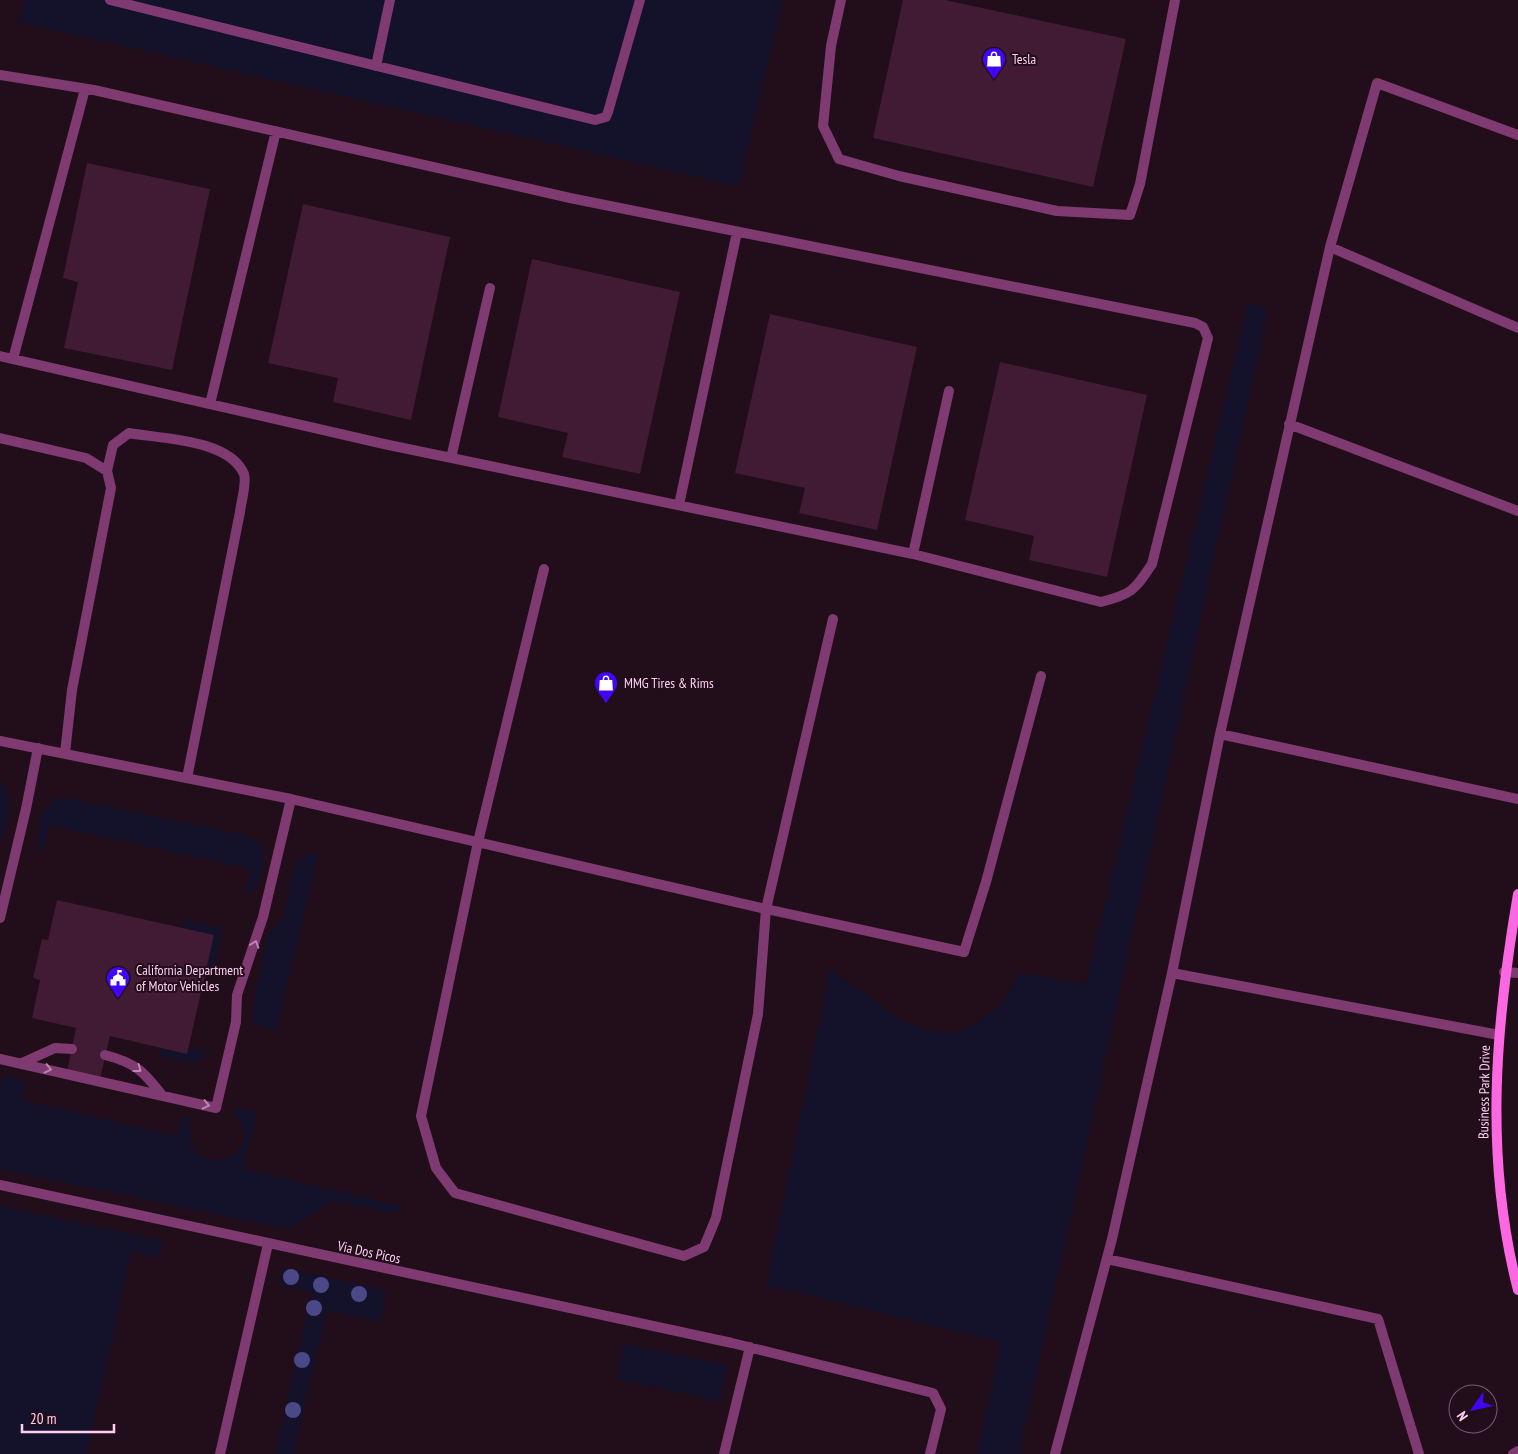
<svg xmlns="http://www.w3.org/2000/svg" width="1518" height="1454" font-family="'PT Sans Narrow',sans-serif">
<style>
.green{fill:#14112a}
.building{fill:#411a33}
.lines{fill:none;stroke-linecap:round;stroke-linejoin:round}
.lane{stroke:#7e3a71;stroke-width:10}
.street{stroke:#7e3a71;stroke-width:10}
.secondary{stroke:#fb68e1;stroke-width:10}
.tree{fill:#4b4887}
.oneway{stroke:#be84b1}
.labels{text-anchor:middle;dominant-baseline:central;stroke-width:4;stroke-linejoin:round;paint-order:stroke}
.poi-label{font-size:14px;fill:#fecef1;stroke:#210e1a;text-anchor:start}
.street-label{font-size:14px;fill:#fecef1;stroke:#210e1a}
</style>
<rect width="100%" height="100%" fill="#210e1a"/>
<path class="green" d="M25,0H783L738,186L19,22Z
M1248,303L1268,309L1019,1454H977L1001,1342L766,1285L830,970L879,1003L901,1021L935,1032L957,1033L975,1024L1000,1006L1020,973L1086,984Z
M0,780C15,800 8,816 3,838L0,839Z
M66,798L249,836C253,839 259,842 261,846C268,858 260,887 250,894H246L251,869L49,825L44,848L40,851L37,850L41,818L44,811L54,799Z
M307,854L318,855L276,1030L257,1025L252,1020L253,1004L267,936L284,918L294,869L297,862Z
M183,920L222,928L214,969L206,967L181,928Z
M188,1047L203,1050L204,1054L198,1062L192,1063L159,1056L162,1048Z
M6,1075L21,1079L25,1085L22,1100L177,1136L181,1120L185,1116L190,1115C181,1183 248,1162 244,1133C243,1125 237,1120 234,1113L236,1108L257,1112L243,1169L405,1207L391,1213L332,1201L289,1229L0,1169V1090L2,1079Z
M0,1206L163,1241L160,1257L132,1251L86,1454H0Z
M283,1268L387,1291L380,1322L327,1310L293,1454H275L312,1292L283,1286L279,1282Z
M624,1344L727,1365L720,1401L617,1379Z"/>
<path class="building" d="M903,0H945L1126,39L1093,187L873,138Z
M87,163L210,189L172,370L64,348L78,282L63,278Z
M303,204L450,237L411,420L333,402L338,378L268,363Z
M532,259L680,292L640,474L562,457L568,433L498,417Z
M770,314L917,347L877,530L799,513L805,488L735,473Z
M1000,362L1147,395L1107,577L1029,560L1034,536L965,520Z
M57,900L214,935L187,1054L110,1036L100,1079L67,1071L76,1028L32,1018L40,980L33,978L42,939L48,940Z"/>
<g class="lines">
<path class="lane" d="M110,0L595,120L606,117L608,112L640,0
M841,0L831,46L823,126L839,159L899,176L1057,211L1130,215L1140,184L1175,0
M376,66L390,0
M0,75L94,90L570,198L1195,323L1203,327L1208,338L1152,564C1134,591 1132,594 1101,602L913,554L384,444L0,356
M1330,247L1518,328
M13,359L85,89
M210,404L276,131
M1289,424L1518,511
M0,438L86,458L107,471L111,488L72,690L65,753
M451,458L490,288
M107,471L113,445L129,433C162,439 229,439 244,474C247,483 241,502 240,512L187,778
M679,505L737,232
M913,554L949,391
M544,569L478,842L421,1116L436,1168L455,1193L684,1256L704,1247L716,1218L758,1014L766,909L833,619
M1220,734L1518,799
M0,918L26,809L38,748
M964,952L986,882L1041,676
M1504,972L1518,973
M1172,973L1499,1035
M105,1055C136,1063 143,1071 162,1095
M0,1059L216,1108L236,1022L237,995L263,917L291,799
M22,1063L55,1048L72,1049
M0,1185L732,1343L933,1393L941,1409L930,1454
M1107,1259L1378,1319L1419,1454
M220,1454L268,1244
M724,1454L750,1347
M1055,1454L1112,1239L1172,973L1220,734L1330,247L1377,83L1518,135
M1513,1454L1518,1451"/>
<path class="street" d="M0,741L291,799L766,909L964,952"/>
<path class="secondary" d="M1518,894C1495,1027 1484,1158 1518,1290"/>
</g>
<g class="tree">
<circle cx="291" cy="1277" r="8"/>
<circle cx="321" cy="1285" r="8"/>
<circle cx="359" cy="1294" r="8"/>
<circle cx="314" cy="1308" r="8"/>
<circle cx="302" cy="1360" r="8"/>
<circle cx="293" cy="1410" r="8"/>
</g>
<defs><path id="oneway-chevron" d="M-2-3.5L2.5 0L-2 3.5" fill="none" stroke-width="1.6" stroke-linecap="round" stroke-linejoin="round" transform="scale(1.25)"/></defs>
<g class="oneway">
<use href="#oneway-chevron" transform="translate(255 944) rotate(-71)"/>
<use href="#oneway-chevron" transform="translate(48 1069) rotate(13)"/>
<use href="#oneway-chevron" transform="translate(138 1069) rotate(37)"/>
<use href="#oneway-chevron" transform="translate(206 1105) rotate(13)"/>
</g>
<defs>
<g id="shop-pin" transform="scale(1.25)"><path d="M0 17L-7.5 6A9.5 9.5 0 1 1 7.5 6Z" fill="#4106f2" stroke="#210e1a"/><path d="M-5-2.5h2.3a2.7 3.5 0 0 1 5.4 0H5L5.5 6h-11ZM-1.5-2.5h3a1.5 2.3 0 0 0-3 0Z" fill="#fff"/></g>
<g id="civic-pin" transform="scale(1.25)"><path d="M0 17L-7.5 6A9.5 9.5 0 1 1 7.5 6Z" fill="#4106f2" stroke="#210e1a"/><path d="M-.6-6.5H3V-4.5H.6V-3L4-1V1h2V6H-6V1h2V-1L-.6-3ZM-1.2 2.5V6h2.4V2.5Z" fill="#fff"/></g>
</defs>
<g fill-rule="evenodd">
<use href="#shop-pin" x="994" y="59"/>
<use href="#shop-pin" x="606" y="683"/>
<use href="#civic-pin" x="118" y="978"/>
</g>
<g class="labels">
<g class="poi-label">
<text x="1012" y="59">Tesla</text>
<text x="624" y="683">MMG Tires &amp; Rims</text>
<text x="136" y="970">California Department<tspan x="136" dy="16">of Motor Vehicles</tspan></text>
</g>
<g class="street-label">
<text transform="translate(1484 1092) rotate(-89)">Business Park Drive</text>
<text transform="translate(369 1252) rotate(12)">Via Dos Picos</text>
</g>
</g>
<g transform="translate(1473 1409) rotate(236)"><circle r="24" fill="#210e1a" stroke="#795b70"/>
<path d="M0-4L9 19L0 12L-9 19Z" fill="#4106f2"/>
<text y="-8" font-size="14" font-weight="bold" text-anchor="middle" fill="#fecef1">N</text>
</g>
<path d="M22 1424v8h92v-8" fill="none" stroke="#fecef1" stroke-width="2.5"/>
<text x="30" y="1424" font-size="15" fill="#fecef1" stroke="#210e1a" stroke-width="4" paint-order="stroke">20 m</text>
</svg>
